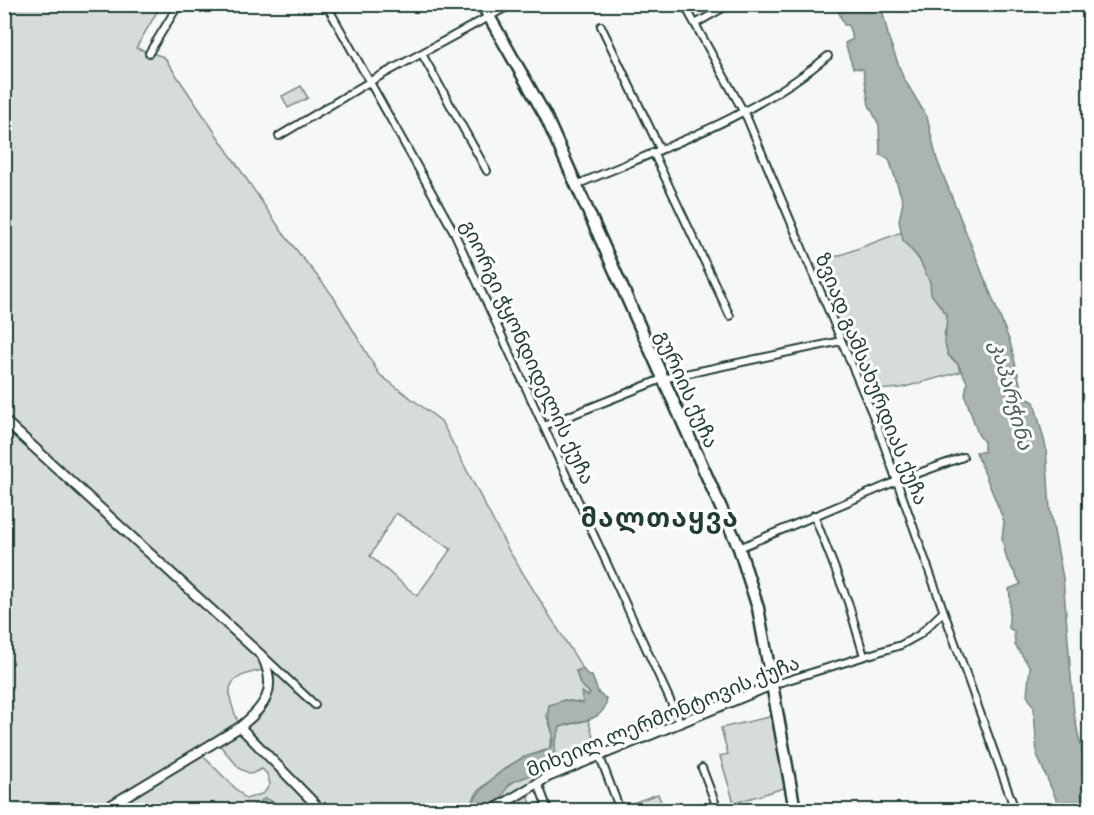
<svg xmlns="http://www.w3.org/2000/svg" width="1094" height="815" font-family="Itim,'Noto Sans Georgian',sans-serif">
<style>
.green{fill:#d6dcdb;stroke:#7a8c88;stroke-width:1.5;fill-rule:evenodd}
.water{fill:#aab5b1;stroke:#72857f;stroke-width:1.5}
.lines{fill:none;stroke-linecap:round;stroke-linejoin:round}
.minor-casing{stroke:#1f3d34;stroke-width:10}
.tertiary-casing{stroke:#1f3d34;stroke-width:12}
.trunk-casing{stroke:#1f3d34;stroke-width:15}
.minor{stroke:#fff;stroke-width:6}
.tertiary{stroke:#fff;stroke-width:8}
.trunk{stroke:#fff;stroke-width:10}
.labels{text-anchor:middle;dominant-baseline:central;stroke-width:6;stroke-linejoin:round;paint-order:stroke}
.street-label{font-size:20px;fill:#1f3d34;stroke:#fff}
.water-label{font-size:21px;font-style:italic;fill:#49615a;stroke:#fff}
.district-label{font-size:26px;font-weight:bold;letter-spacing:1.5px;fill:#1f3d34;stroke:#fff}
</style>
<rect width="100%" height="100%" fill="#f6f7f7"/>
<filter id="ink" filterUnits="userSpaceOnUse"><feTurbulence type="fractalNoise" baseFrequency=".0167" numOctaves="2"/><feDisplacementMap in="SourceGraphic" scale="12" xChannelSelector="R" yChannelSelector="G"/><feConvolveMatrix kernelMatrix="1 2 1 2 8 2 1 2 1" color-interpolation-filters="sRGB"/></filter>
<g filter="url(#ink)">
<path class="green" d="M5,5H161L136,48L164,57L283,233L333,296L379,374L441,421L509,551L583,669L576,671L580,684L590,693L588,696L582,692L583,703L564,700L546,714L553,734L549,749L523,758L503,770L478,791L472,802L450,810H285L283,807L253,805L248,810H5ZM396,513L451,549L417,596L370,556ZM268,669L267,696L240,727C224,687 222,677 268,669ZM217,742L240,769L251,774L262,769L267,774L270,784L264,793L246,799L200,753Z
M301,86L308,98L288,108L282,96Z
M902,232L903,240L919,259L930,282L932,294L947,315L948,324L944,333L951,359L958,364L960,372L901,388L863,391L808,267Z
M778,715L791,786L734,803L720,756L728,754L721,728Z
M588,720L600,757L526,790L533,810H493L502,805C498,779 536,773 554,766L555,743L560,727Z
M658,794L664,810H629L627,805Z"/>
<path class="water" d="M836,5H881L889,39L903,77L927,117L937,160L1010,342L1023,396L1034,402L1046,447L1050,510L1063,578L1074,714L1089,785V810H1057L1056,799L1037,755L1034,708L1027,695L1030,667L1015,645L1014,631L1009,628C1008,614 1012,602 1009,589L1021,584L1007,560L1002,539L1004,521L976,452H984V442L978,434L965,396L967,382L958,364L948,355L945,344L947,315L931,294L930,282L919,259L903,240L899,221L903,202L889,159L880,155L879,125L869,105L863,69L853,68L845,43L853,39L848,25H844Z
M583,669L588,676H592L599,694L607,699C604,724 578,719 560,727L555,743L554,766L510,783L501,799L484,810H450L472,802C485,783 502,769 522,758C531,754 541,754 549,749C560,734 544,721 549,705L564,700L583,703L581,692L588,696L590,693L580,684L576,671Z
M265,798L284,807L285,810H248Z"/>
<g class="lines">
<g class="minor-casing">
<path id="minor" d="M326,4L454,232L681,724
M684,4L747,118L875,420L1015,810
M695,24L730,4
M601,26L660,149
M149,53L179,4
M422,54L487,171
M279,136L369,82L512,4
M653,152L730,316
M576,185C663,148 755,117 828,56
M544,426L662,379L841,341
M814,515L848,602L864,656
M739,548L897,481L963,457
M264,657L315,705
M772,685L901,645L919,635L943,612
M600,757L620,810
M702,768L718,810
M538,783L548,810"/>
</g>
<g class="tertiary-casing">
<path id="tertiary" d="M4,420L262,656C278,689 266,706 240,727
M103,810L240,727L321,810
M493,810L548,777L772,685"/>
</g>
<g class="trunk-casing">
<path id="trunk" d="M482,4L545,115L739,548L758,608L795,810"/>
</g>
<use href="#minor" class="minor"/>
<use href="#tertiary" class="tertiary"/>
<use href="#trunk" class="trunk"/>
</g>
</g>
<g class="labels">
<g class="street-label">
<text transform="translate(528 352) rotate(65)">გიორგი ჭყონდიდელის ქუჩა</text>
<text transform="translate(872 379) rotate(68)">ზვიად გამსახურდიას ქუჩა</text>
<text transform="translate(687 389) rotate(66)">გურიის ქუჩა</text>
<text transform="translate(663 716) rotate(-22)">მიხეილ ლერმონტოვის ქუჩა</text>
</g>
<g class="water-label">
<text transform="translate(1012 395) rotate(75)">კაპარჭინა</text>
</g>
<g class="district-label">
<text x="660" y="518">მალთაყვა</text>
</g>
</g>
<rect width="1094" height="815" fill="none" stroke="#fff" stroke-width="24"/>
<rect x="12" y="12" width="1070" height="791" fill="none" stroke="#1f3d34" stroke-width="2" filter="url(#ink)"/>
</svg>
